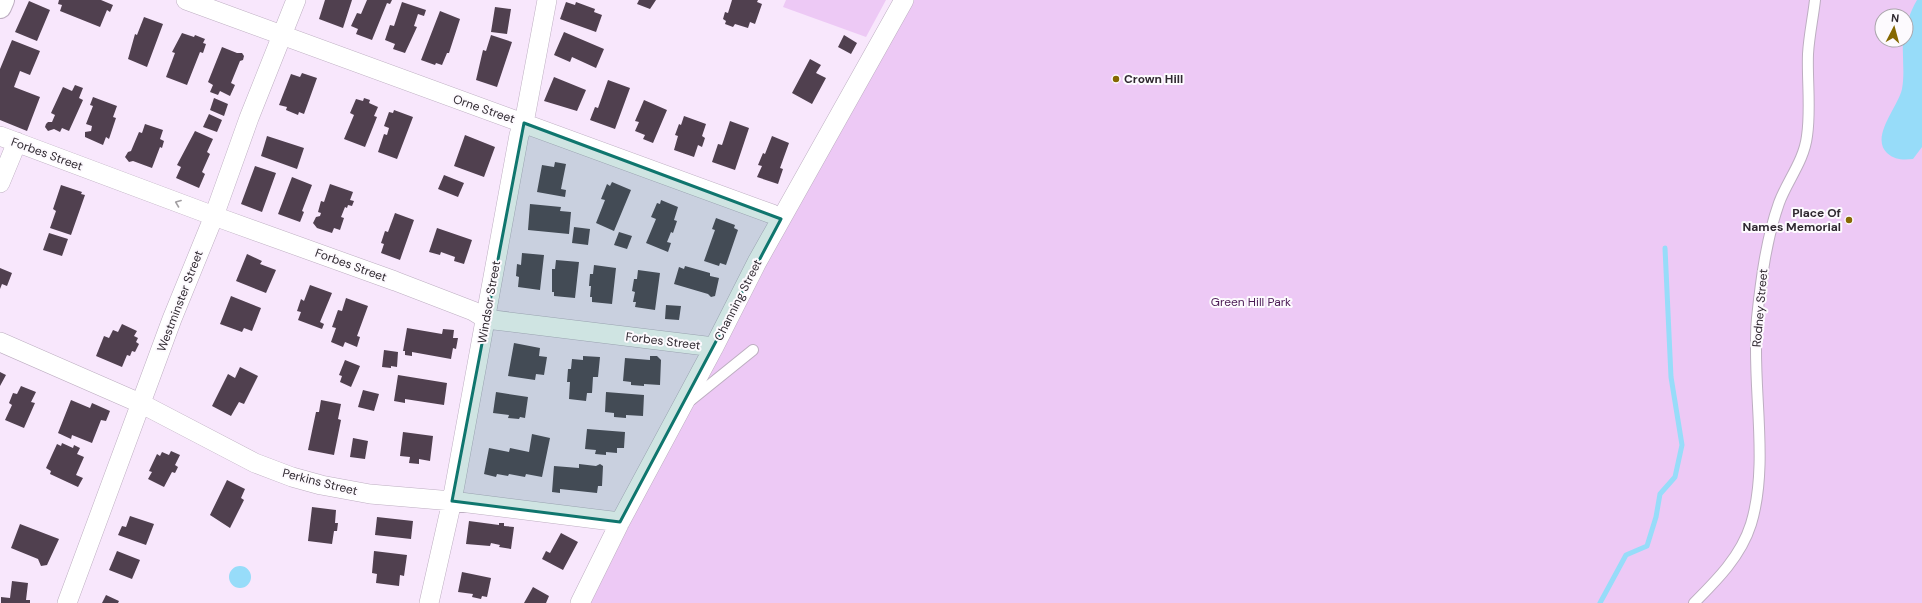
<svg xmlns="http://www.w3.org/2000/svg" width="1922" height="603" font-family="'DM Sans',sans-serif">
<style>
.green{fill:#edc9f5;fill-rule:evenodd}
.water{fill:#97dcf9}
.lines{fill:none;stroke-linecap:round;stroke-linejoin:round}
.stream{stroke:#97dcf9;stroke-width:5}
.building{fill:#50404f}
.service-casing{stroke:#bdaec1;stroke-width:12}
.minor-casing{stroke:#bdaec1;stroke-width:20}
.secondary-casing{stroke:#bdaec1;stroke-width:24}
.service{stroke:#fff;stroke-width:10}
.minor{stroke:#fff;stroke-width:19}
.secondary{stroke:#fff;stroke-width:22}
.oneway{stroke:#a29fa2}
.marked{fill:#0f766e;fill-opacity:0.2;stroke:#0f766e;stroke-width:3;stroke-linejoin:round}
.poi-dot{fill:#856801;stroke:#fdfafe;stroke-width:1.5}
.labels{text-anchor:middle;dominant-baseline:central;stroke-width:4;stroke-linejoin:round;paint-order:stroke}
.poi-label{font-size:12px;font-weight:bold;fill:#302931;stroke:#fdfafe;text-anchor:start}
.street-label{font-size:12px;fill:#302931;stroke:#fdfafe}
.park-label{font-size:12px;fill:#4b1b55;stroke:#fdfafe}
</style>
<rect width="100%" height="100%" fill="#f8e7fc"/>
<path class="green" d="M786,0H886L866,37L783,7Z
M904,0H1922V603H580ZM1882,16H1906V40H1882Z"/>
<path class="water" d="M1917,0H1922V147L1913,159C1903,160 1895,160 1887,153C1870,137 1898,107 1902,89C1905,73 1902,56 1903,40H1906C1906,24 1909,14 1917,0Z
M229 577a11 11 0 1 1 22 0a11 11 0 1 1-22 0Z"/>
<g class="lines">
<path class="stream" d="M1600,603L1626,555L1647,546L1656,517L1660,494L1675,477L1682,445L1671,377L1665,248"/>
</g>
<path class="building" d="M59,0H101L113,5L110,12L107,10L100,27L60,11L62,5L58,4Z
M325,0H352L343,28L319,19Z
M367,0H392L390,4L387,3L372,40L356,34L358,29L351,26L357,13L361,14Z
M639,0H656L650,9L637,4Z
M732,0H758L757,2L762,4L755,24L750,22L748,28L735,24L733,27L725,24L726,21L723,19L725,12L728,13Z
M29,1L50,10L37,41L15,32Z
M402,2L426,10L424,16L418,14L414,26L417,27L405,53L393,49L395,44L385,40L390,25L394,26Z
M566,2L575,5L576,2L595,9L594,12L602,15L596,32L560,19Z
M495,7L511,9L507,34L491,32Z
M440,11L460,19L449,53H447L442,65L436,63L435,65L421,60Z
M144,17L163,24L147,67L128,59L135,34L137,35Z
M564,32L604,49L596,68L572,57L570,62L554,55Z
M182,33L194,37L195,35L205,39L203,43L206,44L203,53L200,52L187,85L166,77L175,53L172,52Z
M491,35L512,42L497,87L476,80L483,50L486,51Z
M844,35L857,43L851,54L838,47Z
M12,40L40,51L30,75L20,71L14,87L40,97L27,131L0,120V69Z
M222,47L237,53H242L244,56L243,60L240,61L231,83L235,85L230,96L220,91L218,95L210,92L213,85L208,82Z
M810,59L821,65L816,73L826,78L812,104L792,93Z
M302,73L317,78L304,114L299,112L298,115L286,110L287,107L279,105L291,74L300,77Z
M554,77L586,90L577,111L544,101Z
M608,80L630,88L615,129L590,120L595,107L598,108Z
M75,85L83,88L79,98L83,100L69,131L62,128L60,132L54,129L48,131L45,127L46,124L48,122H52L55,115L51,113L63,87L72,91Z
M93,97L117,106L113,117L116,118L109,139L106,137L103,145L85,137V132L91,131L92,126L86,124L93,106L90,105Z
M214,98L228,104L224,116L210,110Z
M364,98L370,100L369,103L378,107L374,116L377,117L365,147L344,139L354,115L350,113L356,99L363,101Z
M644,100L667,110L653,143L643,139L645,135L635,131L639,122L635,121Z
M394,110L413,117L397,159L378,152L384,134L387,135L389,128L384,126L389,112L393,113Z
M209,114L222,120L217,132L203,127Z
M684,116L706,124L702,136L705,138L702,147L698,145L694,157L674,150L678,136L675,135L679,124L681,125Z
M730,121L749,128L735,170L712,162L718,144L722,145Z
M145,124L163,130L160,139L164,141L162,148L160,147L152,168L133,161L129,162L125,157L128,152L131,151L139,132L142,133Z
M195,131L213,139L207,152L210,154L202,172L205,174L199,188L176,178L181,167L177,165Z
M465,135L495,147L484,177L454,166Z
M267,136L304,148L297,169L261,156Z
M772,136L789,143L780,168L783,169L778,184L757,177L762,166L758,165L763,153L765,154Z
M555,162L566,164L561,189L566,190L565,197L537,192L542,165L554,167Z
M255,166L276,173L262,212L241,204Z
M444,175L464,183L458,197L438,189Z
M292,177L312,185L302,211L304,212L300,222L278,214Z
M612,182L631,190L614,231L596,223L605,200L601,199L607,184L610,186Z
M330,184L353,192L350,200L354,201L352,206L348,205L347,208L345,207L341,217L344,218L340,230L334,228L332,233L317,228L313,223L316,217L320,216L321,213L318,212L321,201L324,202Z
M61,185L82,192L81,194L85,195L71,235L50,228L56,211L53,209Z
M661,200L678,207L674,220L677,221L673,233L671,232L667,242L671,243L668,252L646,243L656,219L651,217L657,203L660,204Z
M530,204L561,207L560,211L571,212L569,234L528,230Z
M395,213L414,220L400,260L381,253L384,244L381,243L385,231L388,232Z
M716,218L735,225L734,228L738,230L726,265L720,263L719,266L704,261L715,230L712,229Z
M574,227L590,229L588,245L572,243Z
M437,228L472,240L464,264L454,261L455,257L441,252L440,255L429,252Z
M619,232L632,236L627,249L614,245Z
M49,233L68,239L62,256L43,250Z
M522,253L544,255L540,290L518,287L519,277L516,276L517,264L521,265Z
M247,254L262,261L260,264L276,270L266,293L236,281Z
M556,260L579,262L575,298L554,296V292H552V269H555Z
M594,265L616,268L612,304L592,302V297H590L591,286H589L590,274H593Z
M685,266L710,273V276L719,278L715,296L711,297L708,294L674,284L679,267L684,269Z
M0,268L12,273L7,286L2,284L0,289Z
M638,270L660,273L655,310L635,307L636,302H633L635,292L632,291L634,279H637Z
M310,285L332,293L320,322L324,324L322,329L298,320L301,312L297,311L301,299L304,301Z
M231,296L261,308L252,331L244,328L242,332L220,324Z
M346,298L368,306L357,336L360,337L357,347L345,342L343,347L331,342L336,328L332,327L338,310L342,311Z
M666,305L681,306L679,320L665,319Z
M122,324L137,331L134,336L138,338L136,342L139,344L135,352L132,351L130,356L127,355L122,367L96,356L104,336L109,338L113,330L118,332Z
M407,328L442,334L443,329L454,330L453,338H458L456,349L453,348L451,359L412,352V356L405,355V351H403Z
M514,343L540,348L539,356L547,357L544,375L536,374L535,380L508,376Z
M384,350L398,352L397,367L391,366V368L382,367Z
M583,356L600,357L598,377H593L592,393H587L586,401L569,399L570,382H567L568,369H571L572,359L583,360Z
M650,356H657L661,360L660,385L644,384V386L631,385V382L623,381L625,358L650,360Z
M345,360L360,366L351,387L340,382L342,376L339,375Z
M240,367L258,376L244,404L239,402L231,416L212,406L228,374L235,378Z
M0,372L6,375L0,386Z
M398,375L447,383L444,405L405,399V403L394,401Z
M21,386L36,392L31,402L35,403L24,428L5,420L12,405L9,403L13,393L17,394Z
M363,390L379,394L374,411L358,407Z
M496,392L528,397L525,418L520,417L519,419L508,418L509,415L493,413Z
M606,392L644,395L643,416L626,415V418L614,417V413L605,412Z
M71,400L90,408L92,403L110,411L106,421L101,420L92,443L72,435L71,439L58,433Z
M321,400L341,404L338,419L341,420L334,455L308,450L316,412H319Z
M587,429L625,432L624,448H617V453L606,452V455L595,454L596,450L585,449Z
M403,432L433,436L430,461L419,459V464L409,463L410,457L400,456Z
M532,434L550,438L542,477L526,474L525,477L509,474L508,476L497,474L496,477L484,474L489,448L509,452L510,448L529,452Z
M353,438L368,441L365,459L350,457Z
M62,443L73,448L74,445L80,448L77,454L84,457L76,475L83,478L78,487L50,474L51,471L46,468L57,444L61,446Z
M171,451L180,455L175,465L178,467L175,473L172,472L164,487L148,479L152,472L149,471L157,454L160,456L162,452L169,455Z
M579,464L596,466L600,464L603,466L602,486H598L597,493L560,489V493L552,492L554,466L579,468Z
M227,480L245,489L241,498L244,500L230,528L210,515Z
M312,507L336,510L335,523H338L337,531H334L332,544L308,541Z
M130,516L154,524L146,545L118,535L122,526L126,527Z
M377,517L413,521L411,539L375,535Z
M469,521L499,525V523H504V526L514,527L511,549L499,547L500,545L491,543L490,546L466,544Z
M20,524L59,539L47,565L41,566L38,559L11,548Z
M561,533L578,542L563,570L542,559L546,551L550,553Z
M117,551L140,560L132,579L109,570Z
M374,551L407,555L404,576L400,575L399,586L376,583L377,574L372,573Z
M462,572L491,578L487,597L482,596L481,599L472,597L473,594L458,592Z
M12,581L28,583L26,600H30V603H1V597L10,598Z
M533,587L549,596L546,603H524Z
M106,595L119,601L118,603H102Z"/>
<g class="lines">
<g class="service-casing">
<path id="service" d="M691,400L753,350
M1694,603C1717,580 1741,556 1751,524C1770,462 1751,384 1757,318C1761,280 1766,240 1779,203C1787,181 1804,161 1807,136C1811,109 1807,81 1808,54C1809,36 1813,18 1815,0"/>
</g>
<g class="minor-casing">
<path id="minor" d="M186,0L772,214L781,219
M0,136L214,216L395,281L473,311L486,319L714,347
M0,183L17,142
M0,342L142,404L255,463L292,477L321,485L370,494L452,501L620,522
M67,603L172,319L214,216L249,118L296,0
M429,603L452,501L519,135L524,123L547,0
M580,603L620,522L715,345L757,262L904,0"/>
</g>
<g class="secondary-casing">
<path id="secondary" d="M0,7L3,0"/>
</g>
<use href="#service" class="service"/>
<use href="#minor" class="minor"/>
<use href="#secondary" class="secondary"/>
</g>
<defs><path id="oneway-chevron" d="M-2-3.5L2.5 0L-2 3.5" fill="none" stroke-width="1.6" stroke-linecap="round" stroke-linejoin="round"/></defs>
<use class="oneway" href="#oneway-chevron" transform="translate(178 203) rotate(-159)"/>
<path class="marked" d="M524,123L781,219L620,522L452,501Z"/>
<g class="poi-dot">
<circle cx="1116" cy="79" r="4"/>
<circle cx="1849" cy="220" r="4"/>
</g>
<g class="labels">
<g class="poi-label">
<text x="1124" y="79">Crown Hill</text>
<text x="1841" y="213" text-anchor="end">Place Of<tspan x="1841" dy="14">Names Memorial</tspan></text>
</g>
<g class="street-label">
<text transform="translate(484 109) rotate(19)">Orne Street</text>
<text transform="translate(47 154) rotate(20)">Forbes Street</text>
<text transform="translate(351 265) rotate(20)">Forbes Street</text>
<text transform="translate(738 300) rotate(-63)">Channing Street</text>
<text transform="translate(180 301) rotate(-69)">Westminster Street</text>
<text transform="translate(489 302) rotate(-80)">Windsor Street</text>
<text transform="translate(1760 308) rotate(-85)">Rodney Street</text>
<text transform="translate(663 341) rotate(7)">Forbes Street</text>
<text transform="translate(320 482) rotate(14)">Perkins Street</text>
</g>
<g class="park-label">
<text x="1251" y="302">Green Hill Park</text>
</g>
</g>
<g transform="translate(1894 28) rotate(6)"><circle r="19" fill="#fdfafe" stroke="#aba6ac"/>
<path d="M0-3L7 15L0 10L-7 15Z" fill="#856801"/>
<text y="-6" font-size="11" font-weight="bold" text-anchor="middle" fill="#302931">N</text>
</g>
</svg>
